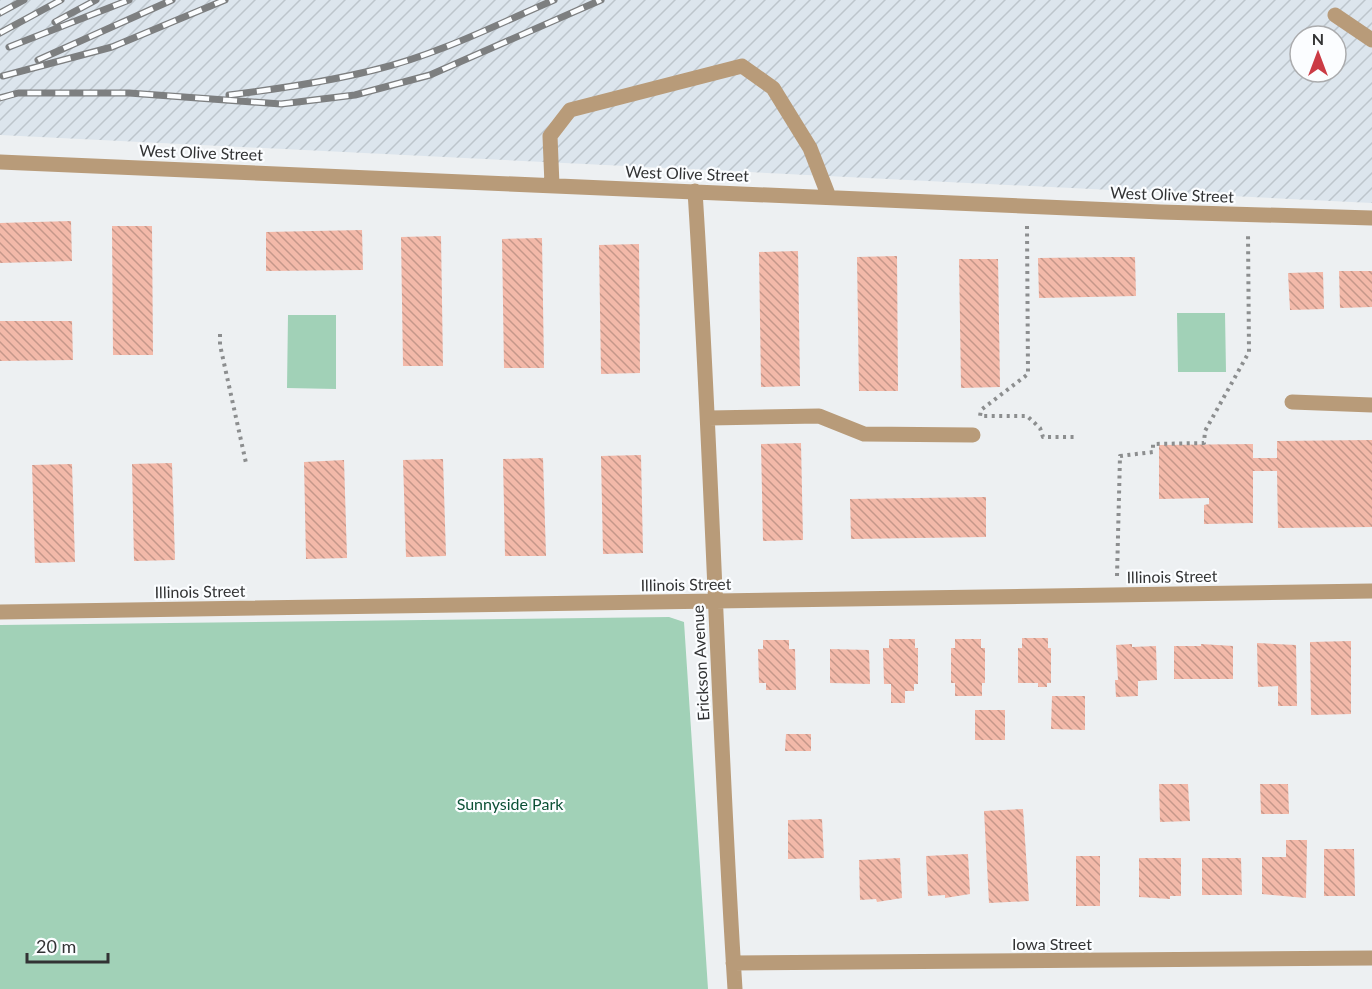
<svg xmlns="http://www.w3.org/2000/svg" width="1372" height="989" font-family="Lato,sans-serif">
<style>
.industrial{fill:url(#industrial-furrows);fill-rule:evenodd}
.green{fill:#a1d1b7}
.building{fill:url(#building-back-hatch)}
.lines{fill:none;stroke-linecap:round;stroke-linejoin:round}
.path{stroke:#8c8e8f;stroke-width:4;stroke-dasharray:3 4.5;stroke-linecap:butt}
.minor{stroke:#b89b79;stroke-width:15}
.rail-casing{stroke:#7d7f80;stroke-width:7}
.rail{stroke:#fbfdff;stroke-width:4.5;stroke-dasharray:14;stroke-linecap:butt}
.labels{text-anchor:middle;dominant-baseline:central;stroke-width:4.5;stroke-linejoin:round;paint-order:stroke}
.street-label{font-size:16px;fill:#323334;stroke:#fbfdff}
.park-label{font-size:16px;fill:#0b5035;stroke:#fbfdff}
</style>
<defs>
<pattern id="industrial-furrows" width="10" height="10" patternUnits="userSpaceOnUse" patternTransform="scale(1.5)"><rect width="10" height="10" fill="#dce5ed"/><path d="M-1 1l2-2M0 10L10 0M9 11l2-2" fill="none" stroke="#bdc5cc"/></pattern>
<pattern id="building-back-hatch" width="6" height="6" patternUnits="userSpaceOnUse" patternTransform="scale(1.5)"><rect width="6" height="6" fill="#f3b9a9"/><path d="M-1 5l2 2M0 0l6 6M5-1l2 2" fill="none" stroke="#c5978a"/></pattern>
</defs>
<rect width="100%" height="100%" fill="#edf0f2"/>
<path class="industrial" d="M0,0H1372V203L0,135ZM1300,36H1336V72H1300Z"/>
<path class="green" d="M1177,313H1225L1226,372H1178Z
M288,315H336V389L287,388Z
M669,617L684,622L708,989H0V625Z"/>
<path class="building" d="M71,221L72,261L0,263V223Z
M112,226H152L153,355H113Z
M362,230L363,270L266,271V232Z
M441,236L443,366H403L401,237Z
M542,238L544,368H504L502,239Z
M639,244L640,373L601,374L599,245Z
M798,251L800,386L761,387L759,252Z
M897,256L898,391H859L857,257Z
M1112,257H1135L1136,296L1039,298L1038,258Z
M959,259H998L1000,387L961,388Z
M1339,271H1372V307L1340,308Z
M1323,272L1324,309L1290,310L1288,273Z
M0,321H72L73,360L0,361Z
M1372,440V527L1278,528L1277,471H1253V523L1204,524V505L1209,504V498L1159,499V445L1253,444V458H1277V441Z
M801,443L803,540L763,541L761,444Z
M641,455L643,553L603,554L601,456Z
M543,458L546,556H505L503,459Z
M443,459L446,556L406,557L403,460Z
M344,460L347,558L306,559L304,462Z
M172,463L175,560L134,561L132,464Z
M72,464L75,562L35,563L32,465Z
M986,497V537L851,539L850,499Z
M1022,638H1048V648H1051V683H1047V687H1038V683H1018V648H1022Z
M889,639H915V648H918V684H914V691H905V703H891V684H884L883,648H889Z
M955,639H981V648H985V683H982V696H955V683H951V648H955Z
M763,640H789V649H795L796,690H766V683H759L758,649H763Z
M1351,641V714L1311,715L1310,642Z
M1257,643L1296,645L1297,706H1278V686L1258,687Z
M1132,644V647L1156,646L1157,680L1138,681V696L1116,697L1115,680H1118L1116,645Z
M1201,644L1233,646V679H1174V646H1201Z
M830,649L869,650L870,684L830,683Z
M1052,696H1085V730L1051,729Z
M975,710H1005V740H975Z
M786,734H811V751H785Z
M1159,784H1188L1190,821L1160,822Z
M1260,784H1288L1289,814H1261Z
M1023,809L1029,901L989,903L984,811Z
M822,819L824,858L788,859V820Z
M1286,840H1307L1306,898L1262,894V857H1286Z
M1324,849H1354L1355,896H1324Z
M968,854L970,894L945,898V895L928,896L926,856Z
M1076,856H1100V906H1076Z
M900,858L902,898L877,902L876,899L860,900L859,860Z
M1139,858H1181V896H1170V899L1139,897Z
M1202,858H1241L1242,895H1202Z"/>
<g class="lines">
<path class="path" d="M1027,226L1028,374L981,410L980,416H1027L1040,428L1043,437H1075
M220,334V345L246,463
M1117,576L1120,456L1153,452V444L1204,443L1205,431L1249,352L1248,233"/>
<path class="minor" d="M1335,15L1372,40
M0,162L1161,212L1372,218
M552,185L550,136L570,110L742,66L773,88L810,148L829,197
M695,191C712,457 718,723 735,989
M1292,402L1372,405
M709,418L819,416L864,434L973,435
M0,612L1372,591
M733,963L1372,958"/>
<g class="rail-casing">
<path id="rail" d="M0,13L24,0
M55,22L96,0
M0,33L61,0
M9,47L129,0
M38,60L172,0
M3,76L112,47L225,0
M229,95C278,89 326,82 374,70C437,55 496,25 554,0
M0,98L18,93H129L281,104L355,95L430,75L601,0"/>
</g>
<use href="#rail" class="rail"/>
</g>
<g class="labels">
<g class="street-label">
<text transform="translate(201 152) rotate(2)">West Olive Street</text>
<text transform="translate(687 173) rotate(2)">West Olive Street</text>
<text transform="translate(1172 194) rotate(2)">West Olive Street</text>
<text transform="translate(1172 576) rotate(-1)">Illinois Street</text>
<text transform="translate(686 584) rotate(-1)">Illinois Street</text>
<text transform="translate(200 591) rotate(-1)">Illinois Street</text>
<text transform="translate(700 663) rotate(-93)">Erickson Avenue</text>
<text x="1052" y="943">Iowa Street</text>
</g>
<g class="park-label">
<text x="510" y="803">Sunnyside Park</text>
</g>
</g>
<g transform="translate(1318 54)"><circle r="28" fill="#fbfdff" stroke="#abacae" stroke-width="1.5"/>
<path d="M0-4.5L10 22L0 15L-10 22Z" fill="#cb3b45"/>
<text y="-9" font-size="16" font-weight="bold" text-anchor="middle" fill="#323334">N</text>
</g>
<path d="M27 953v9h81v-9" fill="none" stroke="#323334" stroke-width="3"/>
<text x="36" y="953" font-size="18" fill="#323334" stroke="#fbfdff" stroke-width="4.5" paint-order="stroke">20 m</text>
</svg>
